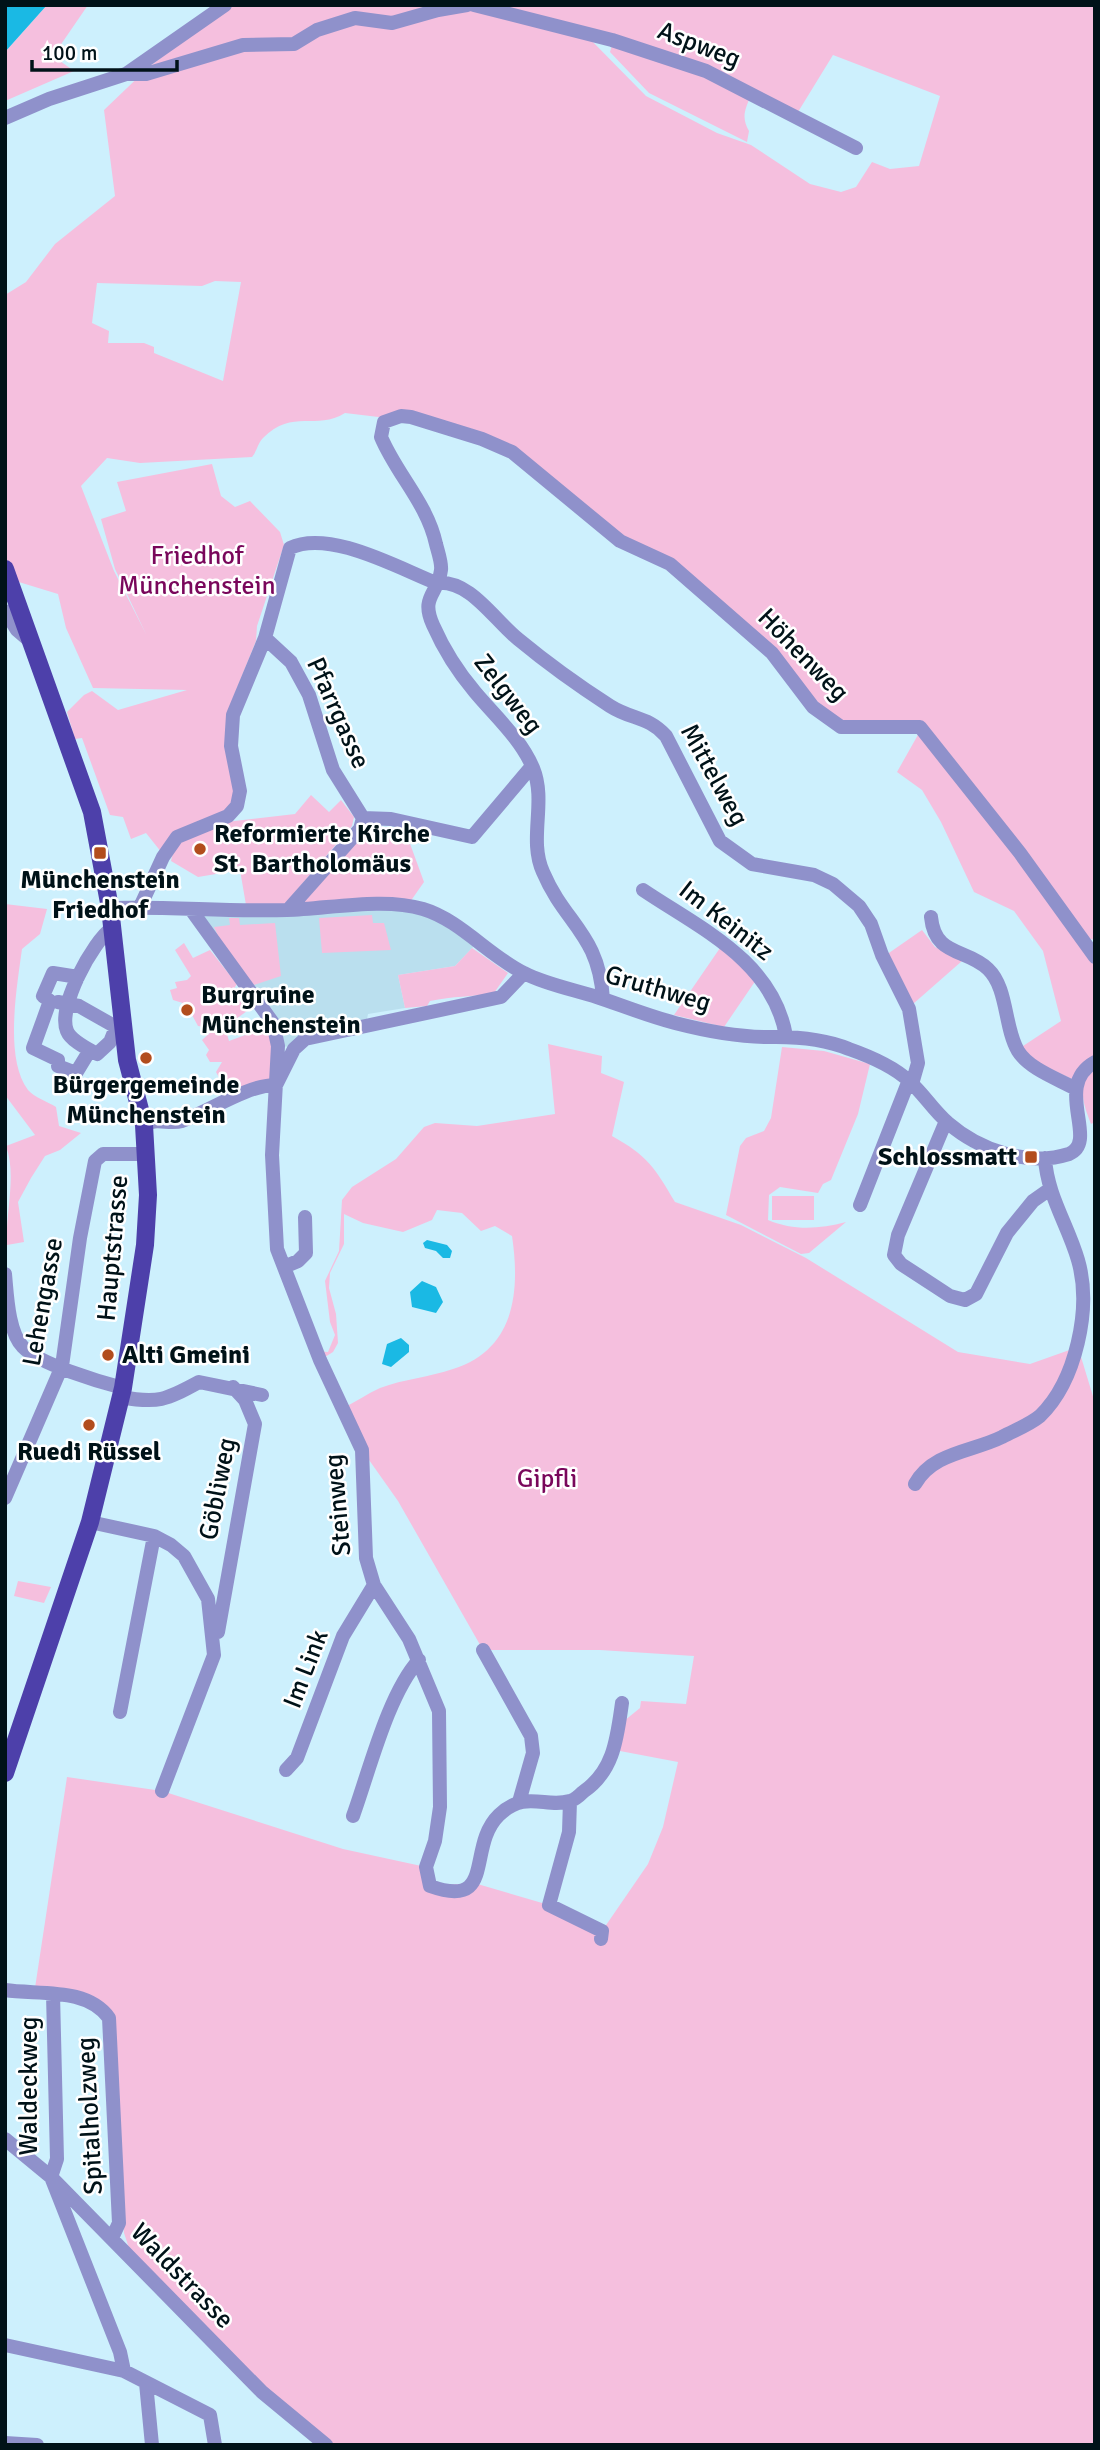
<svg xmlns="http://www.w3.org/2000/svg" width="1100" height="2450" font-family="Signika,sans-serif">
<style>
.built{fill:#badfee}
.green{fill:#f5bfde;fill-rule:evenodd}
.water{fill:#1ab9e4}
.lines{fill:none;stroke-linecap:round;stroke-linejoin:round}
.minor{stroke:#8f91cb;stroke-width:14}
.major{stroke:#4d40aa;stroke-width:18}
.poi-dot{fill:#b24d1d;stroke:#fff;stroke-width:2.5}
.labels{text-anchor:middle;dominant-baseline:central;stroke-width:5;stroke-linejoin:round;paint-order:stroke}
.street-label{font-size:26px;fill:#001218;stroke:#fff}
.park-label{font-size:26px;fill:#79075b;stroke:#fff}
.poi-label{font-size:26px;font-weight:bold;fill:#001218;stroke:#fff;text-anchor:start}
</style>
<rect width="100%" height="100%" fill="#cdf0fd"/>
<path class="built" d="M333,906L420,911L475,945L455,966L398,975L405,1008L368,1014L367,1019L310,1032L292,1047L278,1046L273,1023L192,911Z"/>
<path class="green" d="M47,5H88L53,56L74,71L5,101V52Z
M231,5H1095V940L1086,938L924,727H841L772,653L670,564L620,541L512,452L437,424L345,413C316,431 293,408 263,438C258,443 257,451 252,457L140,463L107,458L81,486L114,571L146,634L115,569L101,519L126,511L117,482L212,464L221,496L235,507L250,501L280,532L284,545L257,626L256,641L233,698V801L226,814L162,853L146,833L131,839L123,817L110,815L82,738L75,739L67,712L84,695L92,691L118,710L187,690L93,688L66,628L58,594L9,579L5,569V295L26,282L55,244L115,196L104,110L150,66ZM588,37L713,70L798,112L833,55L940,96L919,166L890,169L872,162L856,187L841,192L810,184L751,145L717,133L646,96ZM215,281L241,282L223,381L154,353V347L144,343H108L109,331L92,323L97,283L202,286Z
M613,42L751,95C745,110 741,117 749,131L747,142L649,93L610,52Z
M919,733L988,816L1095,963V1055L1081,1065L1072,1079L1033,1061L1020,1048L1061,1021L1043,951L1014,911L974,892L941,822L922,790L897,772Z
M311,795L329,812L341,800L354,817L352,826L284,905H246L240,870L198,877L171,861L175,844L226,822L295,814Z
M369,825L405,830L424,882L410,902L303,903V900Z
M5,904L47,909L40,934L22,949C17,987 4,1058 28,1090C34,1097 48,1102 56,1107L59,1126L81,1133L60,1150L45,1156L31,1178L18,1202L24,1242L7,1245C5,1214 17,1175 6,1146L35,1135L5,1095Z
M372,915L373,923H384L391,950L322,953L319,918Z
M229,918H239L240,925L275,923L281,976L254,985L224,950L214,927L230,925Z
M922,930L935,947L962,961L913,1004L886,955Z
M184,943L193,958L210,950L237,984L233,990L247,1011L225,1027L229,1041L267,1027L272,1038V1078L230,1097L216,1072L222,1062H210L206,1055L209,1050L202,1040L212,1031L210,1028L198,1026L186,1004L173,1000L170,990L177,988L175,982L187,980L191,976L175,950Z
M472,948L508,973L494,993C472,997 453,996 430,1001L427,1006L405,1008L398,975L455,966Z
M720,948L756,980L724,1027L674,1015Z
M548,1044L602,1056L601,1073L624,1082L612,1136C648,1156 655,1168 675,1202L741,1225L806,1258L958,1352L1030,1364L1078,1347L1095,1403V2445H326L262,2392L130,2251L124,2233L112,2017L35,1988L67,1777L162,1791L343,1849L426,1867L430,1886L474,1883L549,1905L602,1931L648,1864L663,1827L678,1762L620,1751L624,1721L640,1708L641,1701L686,1704L694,1656L600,1650H483L398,1501L362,1450L342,1409C355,1402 367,1394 380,1388C404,1379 430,1377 453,1369C516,1349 520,1290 512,1236L495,1226L481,1231L462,1213L437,1210L432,1220L403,1232L363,1223L344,1214V1244L330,1273L329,1288L336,1314L338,1343L333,1352L320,1360L317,1351L328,1352L335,1335L330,1322L325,1281L339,1251L342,1200L352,1187L396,1159L424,1127L435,1123L477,1126L555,1114Z
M782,1047L824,1051L870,1064L858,1114L831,1180L823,1184L818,1193L780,1187L769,1195L768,1220C794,1231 819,1229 846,1222L809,1253L801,1254L726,1215L740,1146L746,1138L764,1131L771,1118Z
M1095,1070V1122L1091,1124C1084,1106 1075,1083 1095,1070Z
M772,1196H814V1220H772Z
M18,1581L51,1587L44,1603L14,1596Z"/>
<path class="water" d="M5,5H47L5,52Z
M427,1240L447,1245L452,1251L450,1258H443L436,1251L425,1248L423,1243Z
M422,1281L436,1287L443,1302L436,1313L412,1307L410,1292Z
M401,1338L409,1345V1352L391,1367L382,1364L387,1344Z"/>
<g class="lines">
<path class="minor" d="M474,5L612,40L706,71L856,148
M126,74H146L243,45L294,44L317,30L355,18L392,23L438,10L467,5
M5,118L49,99L126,74L225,5
M5,611L17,630L31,642
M265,638L291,662L309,695L333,770L363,818L360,829L288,910
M363,818L391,819L472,837L532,766
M643,890C701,929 773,961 786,1036
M140,907L163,857L177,837L228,816L237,806L240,791L231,746L233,715L265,638L290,548C329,529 398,568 436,583C470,579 494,620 518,639C547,663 579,686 610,706C632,720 648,716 666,736L720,841L752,864L814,875L833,884L859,906L871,924L882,955L909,1009L918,1063L912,1084
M110,908C169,906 228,912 287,910C328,909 383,897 423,909C460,920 489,956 524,973C545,984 571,989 594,996C621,1005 648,1016 675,1023C706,1031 744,1038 776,1037C799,1037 827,1040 849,1049C869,1056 893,1066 909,1081C923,1093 933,1110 948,1123C979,1150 1028,1167 1069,1154C1100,1141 1052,1086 1095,1062
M192,911L273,1023L278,1046L272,1155L277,1249L320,1360L362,1450L366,1558L374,1585L409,1639L439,1711L440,1807L435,1841L426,1867L430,1886C497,1910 466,1847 499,1815C526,1789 546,1809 570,1801C574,1800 580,1795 583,1792C614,1771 617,1738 622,1703
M931,917C935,957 966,948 988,969C1008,988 1004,1027 1018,1051C1029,1069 1058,1079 1076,1089
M112,928C93,941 57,1007 67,1031C71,1041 88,1049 97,1054L110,1042L116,1027
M78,977L53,973L43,996L50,1001L33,1048L58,1060V1066L76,1073L90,1050
M603,999C599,934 565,924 543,872C528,839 547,802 533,768C521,739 495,716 475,692C458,672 444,650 433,625C420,596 438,595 441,570C442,563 438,552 436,544C427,503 397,475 381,437L384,422L401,416L411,417L482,439L512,452L620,541L670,564L772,653L813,707L841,727H920L1020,853L1095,957
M58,1002L79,1006L116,1027H123
M946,1121L898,1235L894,1255L901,1264L950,1296L965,1300L976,1294L1007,1233L1033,1201L1050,1189
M144,1125C156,1117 169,1125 182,1121C210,1111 247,1085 276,1085L294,1049L305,1039L501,997L524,973
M860,1205L909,1080
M284,1267L298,1261L306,1253L305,1217
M5,1274C7,1294 8,1332 23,1347C39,1364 100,1382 123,1388
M121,1397C158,1404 166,1400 199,1382L262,1395
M915,1484C933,1452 972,1452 1002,1437C1015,1430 1029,1425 1040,1416C1076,1381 1092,1308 1078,1260C1068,1225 1047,1195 1045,1158
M5,1498L62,1366L80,1238L95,1161L103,1154H146
M90,1522L154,1536L171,1545L184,1556L208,1599L214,1655L162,1791
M218,1632L255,1424L245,1400L233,1387
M483,1650L531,1736L533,1753L519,1802
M120,1712L154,1536
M286,1770L297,1758L343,1636L374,1585
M570,1801L569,1832L549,1905L602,1931L601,1939
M353,1816C369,1772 388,1694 419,1660
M5,1990C39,1995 87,1987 109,2018L119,2223L112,2238
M53,1994L57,2159L51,2177L120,2352L124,2371
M5,2139L51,2177L262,2392L326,2445
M5,2345L124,2371L210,2415L215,2445
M146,2383L152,2445
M5,2443L37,2445"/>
<path class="major" d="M5,569L92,812L110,908L127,1060L144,1125L148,1195L145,1245L123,1388L90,1522L5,1773"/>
</g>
<g class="poi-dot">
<circle cx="200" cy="849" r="7"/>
<rect x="93" y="846" width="14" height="14" rx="3.5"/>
<circle cx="187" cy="1010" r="7"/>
<circle cx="146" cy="1058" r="7"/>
<rect x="1024" y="1150" width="14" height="14" rx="3.5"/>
<circle cx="108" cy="1355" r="7"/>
<circle cx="89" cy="1425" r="7"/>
</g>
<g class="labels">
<g class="street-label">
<text transform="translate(699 45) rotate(21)">Aspweg</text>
<text transform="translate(803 655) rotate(46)">Höhenweg</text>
<text transform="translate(508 694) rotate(52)">Zelgweg</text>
<text transform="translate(338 713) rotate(66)">Pfarrgasse</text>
<text transform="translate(714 775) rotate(61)">Mittelweg</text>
<text transform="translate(726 921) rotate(38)">Im Keinitz</text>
<text transform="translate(658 989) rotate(16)">Gruthweg</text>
<text transform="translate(113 1248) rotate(-85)">Hauptstrasse</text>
<text transform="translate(43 1302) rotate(-80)">Lehengasse</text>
<text transform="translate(218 1489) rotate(-79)">Göbliweg</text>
<text transform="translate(338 1505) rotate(-95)">Steinweg</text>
<text transform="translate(306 1669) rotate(-69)">Im Link</text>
<text transform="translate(29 2086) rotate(-90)">Waldeckweg</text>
<text transform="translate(90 2116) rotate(-93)">Spitalholzweg</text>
<text transform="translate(182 2276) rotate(46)">Waldstrasse</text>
</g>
<g class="park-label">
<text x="197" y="556">Friedhof<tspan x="197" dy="30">Münchenstein</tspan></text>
<text x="547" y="1479">Gipfli</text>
</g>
<g class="poi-label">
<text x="214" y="834">Reformierte Kirche<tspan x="214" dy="30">St. Bartholomäus</tspan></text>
<text x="100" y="880" text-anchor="middle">Münchenstein<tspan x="100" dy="30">Friedhof</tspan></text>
<text x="201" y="995">Burgruine<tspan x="201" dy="30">Münchenstein</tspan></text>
<text x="146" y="1085" text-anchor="middle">Bürgergemeinde<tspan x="146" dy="30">Münchenstein</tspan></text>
<text x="1017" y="1157" text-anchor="end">Schlossmatt</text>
<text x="122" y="1355">Alti Gmeini</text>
<text x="89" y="1452" text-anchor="middle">Ruedi Rüssel</text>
</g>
</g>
<rect width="1100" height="2450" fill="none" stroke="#001218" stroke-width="14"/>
<path d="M32 60v10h145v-10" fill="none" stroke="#001218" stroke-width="3.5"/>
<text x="42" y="60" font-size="21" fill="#001218" stroke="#ffffff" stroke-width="5" paint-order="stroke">100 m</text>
</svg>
